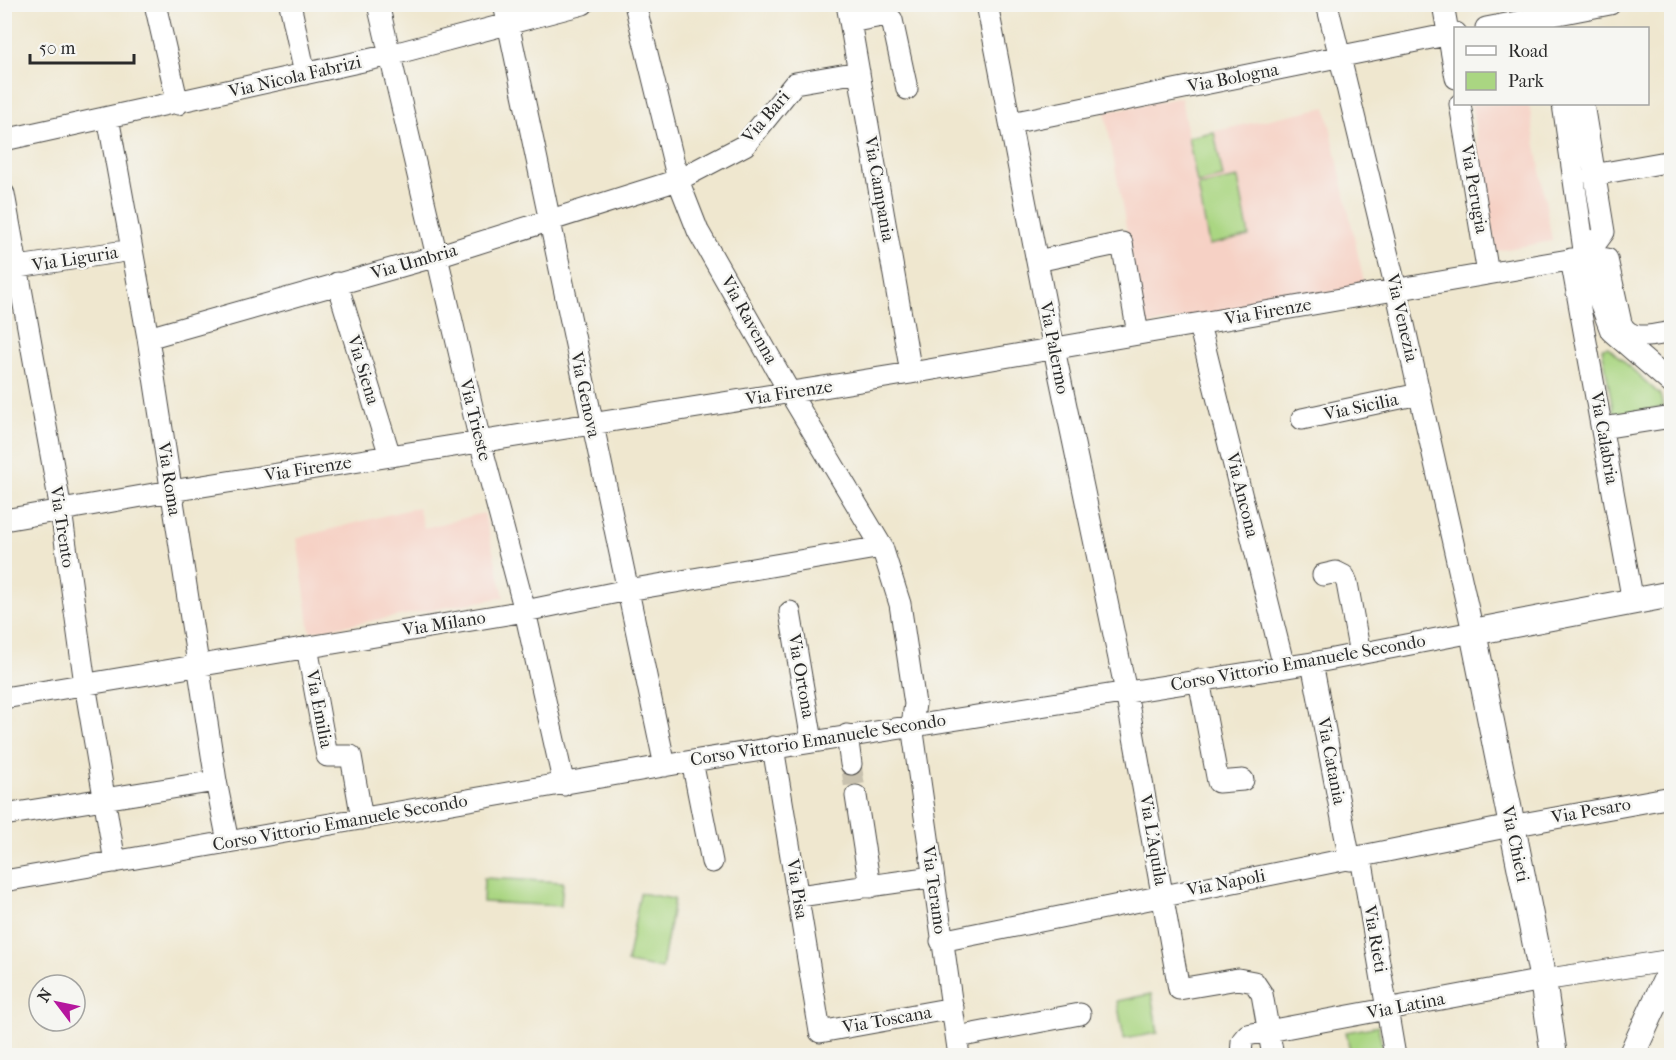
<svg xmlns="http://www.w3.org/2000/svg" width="1676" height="1060" font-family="'IM FELL French Canon',serif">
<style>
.built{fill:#f6d1c5}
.green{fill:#aad682;stroke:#6a8056;stroke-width:1.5}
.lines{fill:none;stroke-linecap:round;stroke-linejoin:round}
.minor-tunnel{stroke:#c8c1ae;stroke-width:21;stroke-dasharray:21 10;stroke-linecap:butt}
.minor-casing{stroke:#484744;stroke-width:23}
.major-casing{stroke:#484744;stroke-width:28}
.minor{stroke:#fff;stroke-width:21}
.major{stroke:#fff;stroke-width:26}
.labels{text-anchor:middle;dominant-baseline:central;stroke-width:5;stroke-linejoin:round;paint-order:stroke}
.street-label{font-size:18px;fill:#2b2b2b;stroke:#f6f6f2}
</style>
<rect width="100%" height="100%" fill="#f6f6f2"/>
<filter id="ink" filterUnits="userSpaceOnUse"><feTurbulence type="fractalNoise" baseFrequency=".0167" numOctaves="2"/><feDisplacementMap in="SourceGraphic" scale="12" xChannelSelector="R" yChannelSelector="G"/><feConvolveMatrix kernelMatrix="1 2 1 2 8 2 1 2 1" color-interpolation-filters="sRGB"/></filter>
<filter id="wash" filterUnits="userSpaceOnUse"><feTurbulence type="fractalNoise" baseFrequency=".008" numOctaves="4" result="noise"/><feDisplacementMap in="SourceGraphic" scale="24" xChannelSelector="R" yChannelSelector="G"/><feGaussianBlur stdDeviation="1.35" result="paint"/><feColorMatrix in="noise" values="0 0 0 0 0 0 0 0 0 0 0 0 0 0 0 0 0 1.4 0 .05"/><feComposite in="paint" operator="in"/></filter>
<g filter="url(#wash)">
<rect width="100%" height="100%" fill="#efe7cf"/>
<path class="built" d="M1181,97L1188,137L1326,107L1365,287L1144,326L1105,112Z
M1471,104H1529L1552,241L1496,251Z
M418,507L424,528L484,513L504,597L310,632L297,538Z"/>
<path class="green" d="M1214,132L1223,177L1197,183L1188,137Z
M1238,178L1249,236L1209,245L1198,186Z
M1608,347L1660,395L1663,407L1614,415L1602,348Z
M484,878L563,882L561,906L483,902Z
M640,893L674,899L662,969L627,963Z
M1151,994L1158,1033L1124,1039L1117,1001Z
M1378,1026L1384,1055H1351L1346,1032Z"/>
</g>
<g filter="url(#ink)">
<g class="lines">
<path class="minor-tunnel" d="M851,764L856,796"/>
<g class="minor-casing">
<path id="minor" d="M155,4L178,104
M290,4L305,74
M378,4L480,441L525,611L564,785
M504,4L665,766
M635,4L678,180L698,231L790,393L882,547L900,604L915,704L912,725L959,1056
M847,4L911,373
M987,4L1054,349L1126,692L1179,989L1238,979L1254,982L1262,994L1273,1056
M1443,4L1456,78
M850,22L887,15L892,20L907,89
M1486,28L1610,4
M1460,104L1488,274
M1563,104L1585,257
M1583,104L1604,232L1593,247L1592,256L1599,299L1611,331L1672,384
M108,117L148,338L216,781L228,842
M1011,123L1456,33
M4,140L390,55L583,4
M1593,175L1672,161
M4,194L61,510L85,684L115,862
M1571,259L1633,602
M1037,261L1122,243L1138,334
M18,267L132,250
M337,283L390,456
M1199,324L1284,667
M148,338L437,256L678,180L745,145L795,83L859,72
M1302,419L1419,394
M1602,428L1672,417
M4,520L171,491L911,373L1592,256L1607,259L1621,323C1629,343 1654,335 1672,332
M1323,575L1336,572L1344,576L1347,583L1360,654
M790,612L812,741
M307,647L327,756H351L362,819
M1312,663L1350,860
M1199,680L1218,782L1243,780
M4,698L525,611L628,590L882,547
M847,735L851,764
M773,747L820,1032L953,1008
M692,761L712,862
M856,796L870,887
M4,815L216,781
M1361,857L1395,1056
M4,881L692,761L1312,663L1473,632L1396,289L1327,4
M799,896L933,877
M941,941L1511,826L1672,797
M957,1037L1080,1014
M1241,1056L1242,1041L1247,1035L1543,980L1672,960"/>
</g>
<g class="major-casing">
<path id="major" d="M1554,1056L1543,980L1473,632L1672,594
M1631,1056L1672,967"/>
</g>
<use href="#minor" class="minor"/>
<use href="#major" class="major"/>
</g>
</g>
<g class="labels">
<g class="street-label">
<text transform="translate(295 77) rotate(-13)">Via Nicola Fabrizi</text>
<text transform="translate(1233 78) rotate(-11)">Via Bologna</text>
<text transform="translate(766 117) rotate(-49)">Via Bari</text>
<text transform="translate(879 189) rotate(80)">Via Campania</text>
<text transform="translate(1474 189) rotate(80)">Via Perugia</text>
<text transform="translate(75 259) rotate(-9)">Via Liguria</text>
<text transform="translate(414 262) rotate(-16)">Via Umbria</text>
<text transform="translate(1268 312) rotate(-10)">Via Firenze</text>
<text transform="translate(1402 318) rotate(77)">Via Venezia</text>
<text transform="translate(749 320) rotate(61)">Via Ravenna</text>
<text transform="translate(1054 348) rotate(79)">Via Palermo</text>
<text transform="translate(363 370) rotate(73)">Via Siena</text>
<text transform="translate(789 393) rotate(-9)">Via Firenze</text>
<text transform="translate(585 395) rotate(78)">Via Genova</text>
<text transform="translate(1361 407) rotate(-12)">Via Sicilia</text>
<text transform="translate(475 420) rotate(76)">Via Trieste</text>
<text transform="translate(1604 438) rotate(80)">Via Calabria</text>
<text transform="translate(308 469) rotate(-9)">Via Firenze</text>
<text transform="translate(169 479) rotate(81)">Via Roma</text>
<text transform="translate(1242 495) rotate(76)">Via Ancona</text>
<text transform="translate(62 527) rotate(81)">Via Trento</text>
<text transform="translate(444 624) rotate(-9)">Via Milano</text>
<text transform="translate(1298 663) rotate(-10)">Corso Vittorio Emanuele Secondo</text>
<text transform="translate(801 676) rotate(80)">Via Ortona</text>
<text transform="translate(319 709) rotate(79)">Via Emilia</text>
<text transform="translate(818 740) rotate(-9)">Corso Vittorio Emanuele Secondo</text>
<text transform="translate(1331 761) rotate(79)">Via Catania</text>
<text transform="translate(1591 811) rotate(-10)">Via Pesaro</text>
<text transform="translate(340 823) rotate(-10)">Corso Vittorio Emanuele Secondo</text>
<text transform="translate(1153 840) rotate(80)">Via L'Aquila</text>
<text transform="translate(1515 844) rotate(78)">Via Chieti</text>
<text transform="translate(1226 883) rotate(-11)">Via Napoli</text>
<text transform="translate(797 889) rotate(81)">Via Pisa</text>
<text transform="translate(934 890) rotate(82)">Via Teramo</text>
<text transform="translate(1375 939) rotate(80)">Via Rieti</text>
<text transform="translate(1406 1006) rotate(-11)">Via Latina</text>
<text transform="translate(887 1020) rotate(-10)">Via Toscana</text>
</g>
</g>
<rect width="1676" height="1060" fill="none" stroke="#f6f6f2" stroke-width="24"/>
<rect x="1454" y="27" width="195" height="78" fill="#f6f6f2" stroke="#a5a5a2" stroke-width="1.5"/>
<rect x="1466" y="46" width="30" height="9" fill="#ffffff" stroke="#a5a5a2" stroke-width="1.5"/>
<text x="1508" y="57" font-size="18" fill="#2b2b2b">Road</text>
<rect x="1466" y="72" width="30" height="18" fill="#aad682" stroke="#a5a5a2" stroke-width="1.5"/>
<text x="1508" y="87" font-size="18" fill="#2b2b2b">Park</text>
<g transform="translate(57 1003) rotate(302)"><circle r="28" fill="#f6f6f2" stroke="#a5a5a2" stroke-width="1.5"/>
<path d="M0-4.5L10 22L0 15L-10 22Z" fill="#b5179e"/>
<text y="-9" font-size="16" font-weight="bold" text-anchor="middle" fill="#2b2b2b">N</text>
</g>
<path d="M30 54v9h104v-9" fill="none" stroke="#2b2b2b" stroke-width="3"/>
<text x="39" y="54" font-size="18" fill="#2b2b2b" stroke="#f6f6f2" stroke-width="4.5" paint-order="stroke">50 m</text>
</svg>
